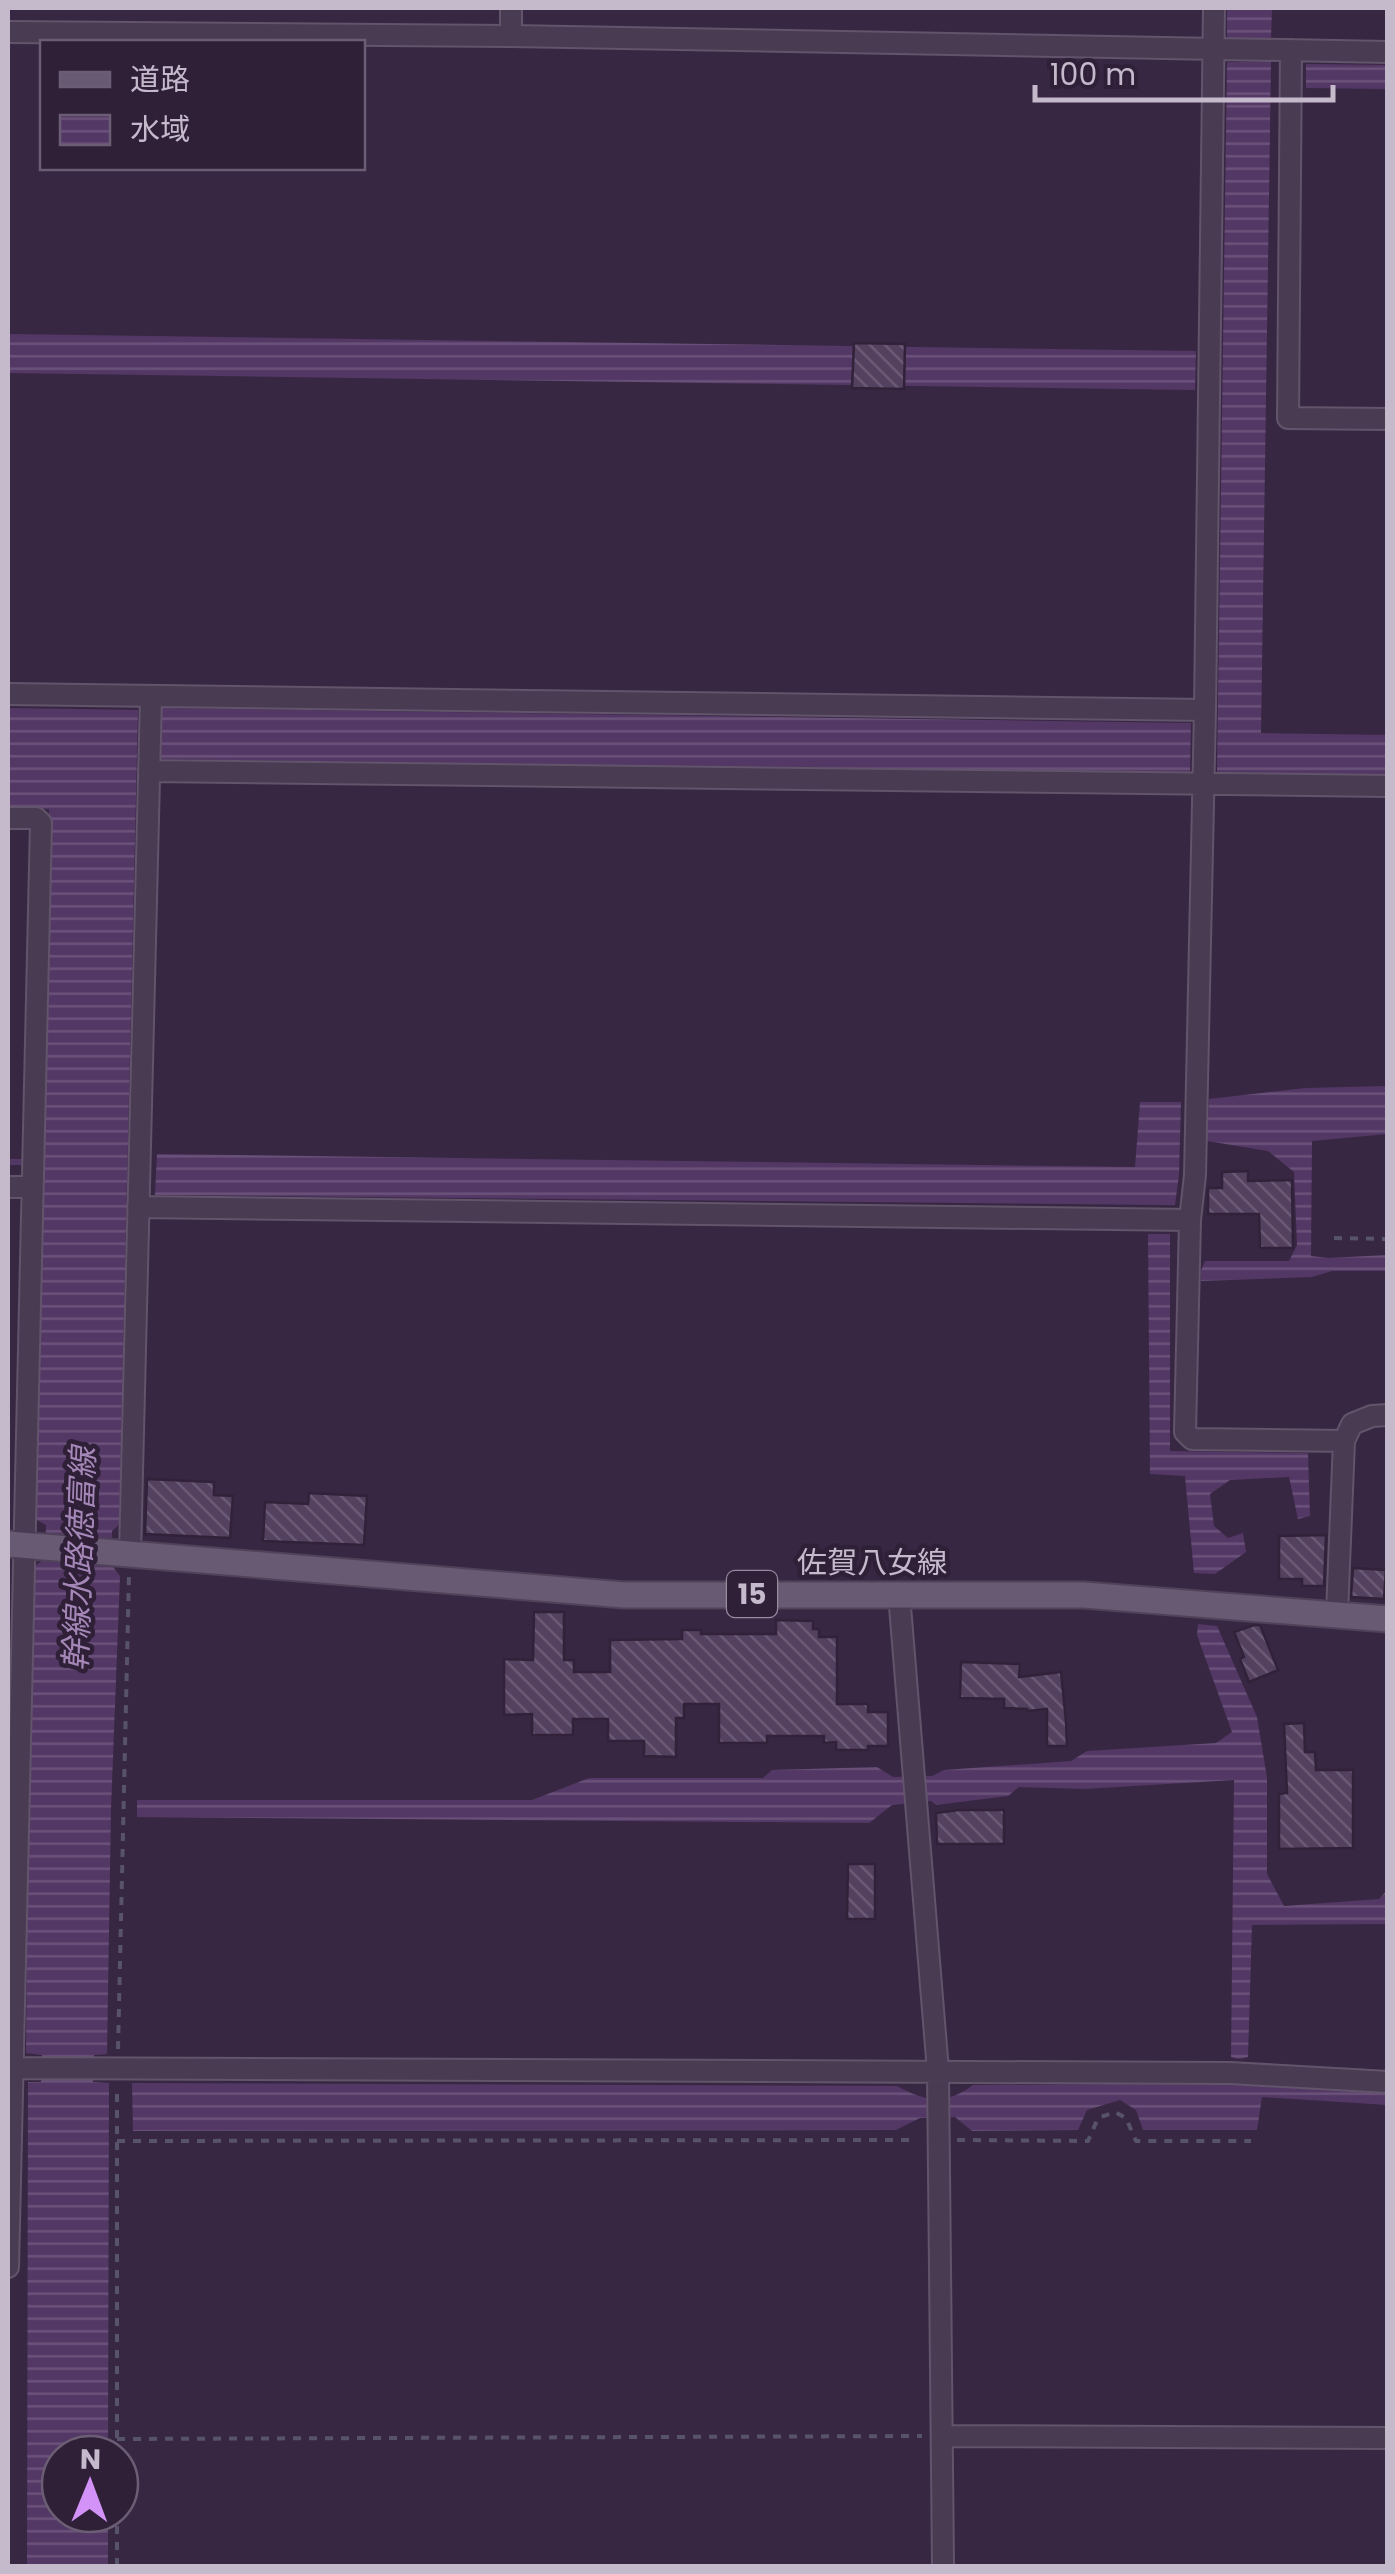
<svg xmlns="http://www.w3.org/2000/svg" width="1395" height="2574" font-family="Poppins,'Noto Sans JP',sans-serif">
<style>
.water{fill:url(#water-rules)}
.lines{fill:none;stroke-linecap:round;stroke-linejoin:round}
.stream{stroke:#533765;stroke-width:6}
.building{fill:url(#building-back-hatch);stroke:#31223a;stroke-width:2.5}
.minor-casing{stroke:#62546a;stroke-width:24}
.major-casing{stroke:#504259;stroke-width:29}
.path{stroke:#57536b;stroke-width:4;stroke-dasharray:8 8;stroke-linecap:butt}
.minor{stroke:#493b52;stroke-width:20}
.major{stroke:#685a72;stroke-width:25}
.labels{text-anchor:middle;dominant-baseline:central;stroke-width:9;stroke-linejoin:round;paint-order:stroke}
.shield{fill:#2f2038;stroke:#988ba0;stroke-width:2.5}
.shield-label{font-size:28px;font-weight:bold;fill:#c5b9cc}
.street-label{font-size:30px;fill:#c5b9cc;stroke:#2f2038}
.water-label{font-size:32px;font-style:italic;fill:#a487b7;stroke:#2f2038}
</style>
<defs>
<pattern id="water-rules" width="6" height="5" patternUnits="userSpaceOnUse" patternTransform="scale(2.5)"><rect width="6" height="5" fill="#533765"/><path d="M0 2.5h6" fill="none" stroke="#6a527a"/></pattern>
<pattern id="building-back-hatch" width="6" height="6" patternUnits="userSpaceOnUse" patternTransform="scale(2.5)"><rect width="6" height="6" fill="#544160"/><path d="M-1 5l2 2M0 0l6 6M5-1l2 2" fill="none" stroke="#6b5a76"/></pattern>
</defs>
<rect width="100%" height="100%" fill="#382743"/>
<path class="water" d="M1227,8H1272L1271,38H1227Z
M1227,62H1271L1261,733L1387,735V775L1217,772Z
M1306,64L1387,65V89L1306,88Z
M8,334L1196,351L1195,390L8,373Z
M8,708L138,710L119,1525L112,1531L111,1564L120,1576L111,1809L107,2054L94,2055L93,2082L109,2083L108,2454H60V2514H108V2566H27L28,2082H41L42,2055L26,2053L30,1569L45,1559L46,1525L33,1518L49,809L8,807Z
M162,708L1191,723L1190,774L161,759Z
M1387,1086V1134L1312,1141L1311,1256L1329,1258L1387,1255V1271H1332L1312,1277L1201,1281V1271L1205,1261H1289L1297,1245L1294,1172L1268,1151L1207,1141L1209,1099L1306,1088Z
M1140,1102H1181L1179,1174L1175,1205L155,1195L157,1154L1135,1167Z
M1148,1234H1170V1451L1308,1453L1310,1516L1298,1519L1289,1477L1230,1480L1210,1494L1214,1526L1228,1538L1243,1533L1246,1552L1215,1574L1194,1573L1185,1476L1150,1474Z
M1198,1624L1217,1626L1257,1717L1267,1778V1874L1284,1906L1379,1899L1387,1890V1924L1252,1925L1248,2057L1239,2059L1231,2057L1234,1780L1084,1789L1019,1787L1008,1796L936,1805L931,1801L892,1805L869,1823L137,1817V1800H532L589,1778H763L772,1770L877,1767L893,1777L932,1776L944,1770L1071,1761L1087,1751L1216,1743L1232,1732L1197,1635Z
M132,2083L897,2086C926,2102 946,2105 973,2085L1238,2083L1387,2090L1388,2105L1262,2097L1257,2130H1143L1136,2110L1120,2100L1087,2110L1078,2130L972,2131L955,2117L920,2118L896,2130L133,2131Z"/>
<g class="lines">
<path class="stream" d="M8,1162H23"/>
</g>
<path class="building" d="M854,343L905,344L904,389L852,388Z
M1248,1171V1181L1292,1180L1293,1248H1260L1259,1214H1208V1188H1222V1172Z
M147,1479L214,1482V1495L233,1496L230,1538L145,1534Z
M309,1493L367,1496L364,1545L263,1541L265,1502L308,1504Z
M1326,1535L1324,1586H1302V1579H1279V1536Z
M1353,1568L1386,1570L1384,1599L1351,1597Z
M534,1612H564V1660H574V1672H610V1640L682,1639V1630H701V1634H776V1620L813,1621V1629H819V1637H837V1704H868V1712H888V1746H868V1750H836V1742L824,1743V1736H767V1743H719V1704H684V1718H676V1757L644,1756V1741H608V1719H573V1735H532V1714L504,1715V1659L533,1660Z
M1254,1625H1260L1278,1670L1249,1682L1240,1659L1244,1657L1234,1632Z
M961,1662L1020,1664L1019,1677L1061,1672L1066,1722L1067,1746H1047V1709L1028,1711L1027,1709L1004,1708V1699L960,1698Z
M1304,1723L1305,1752H1315L1316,1770H1353V1848L1279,1849V1794L1287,1793L1284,1724Z
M959,1810H1004V1844H937L936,1813Z
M848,1864H875V1919H847Z"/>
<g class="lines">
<g class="minor-casing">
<path id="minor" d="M1214,8L1205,710L1195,1175L1190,1220L1185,1432L1192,1439L1344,1441L1352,1424L1372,1416L1388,1415
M8,32L511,36L1388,52
M511,36V8
M1291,50L1288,418L1388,419
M8,694L1205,710
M149,771L1388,786
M8,818H36L41,823L8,2267
M8,1187H32
M138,1207L1190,1220
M130,1554L151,696
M899,1594L938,2071L943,2566
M1337,1614L1344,1441
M11,2068L1230,2073L1388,2082
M943,2436L1388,2438"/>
</g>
<g class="major-casing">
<path id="major" d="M8,1544L624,1595H1084L1388,1619"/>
</g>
<path class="path" d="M1334,1238L1388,1239
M118,2049L129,1574
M957,2140L1088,2141L1098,2118L1115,2112L1126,2118L1136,2141H1251
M117,2141L917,2140
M117,2439L922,2436
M117,2454V2088
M117,2566V2514"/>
<use href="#minor" class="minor"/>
<use href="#major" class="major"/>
</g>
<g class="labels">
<rect class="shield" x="727" y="1571" width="50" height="46" rx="8"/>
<g class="shield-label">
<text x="752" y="1594">15</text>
</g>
<g class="street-label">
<text x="872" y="1562">佐賀八女線</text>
</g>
<g class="water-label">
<text transform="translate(79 1559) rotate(-88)">幹線水路徳富線</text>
</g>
</g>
<rect width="1395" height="2574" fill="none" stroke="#c5b9cc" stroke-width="20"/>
<rect x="40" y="40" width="325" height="130" fill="#2f2038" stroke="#6b5d73" stroke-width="2.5"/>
<rect x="60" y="72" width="50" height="15" fill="#685a72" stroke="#6b5d73" stroke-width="2.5"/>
<text x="130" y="90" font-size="30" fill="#c5b9cc">道路</text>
<rect x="60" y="115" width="50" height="30" fill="url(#water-rules)" stroke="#6b5d73" stroke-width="2.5"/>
<text x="130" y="140" font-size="30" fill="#c5b9cc">水域</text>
<g transform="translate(90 2484) rotate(1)"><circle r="48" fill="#2f2038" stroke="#6b5d73" stroke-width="2.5"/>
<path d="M0-8L18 38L0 25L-18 38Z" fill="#d392f7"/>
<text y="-15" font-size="28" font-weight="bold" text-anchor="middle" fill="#c5b9cc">N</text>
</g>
<path d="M1035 85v15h298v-15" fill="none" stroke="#c5b9cc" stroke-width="5"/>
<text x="1050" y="85" font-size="30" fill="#c5b9cc" stroke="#2f2038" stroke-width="8" paint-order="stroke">100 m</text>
</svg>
